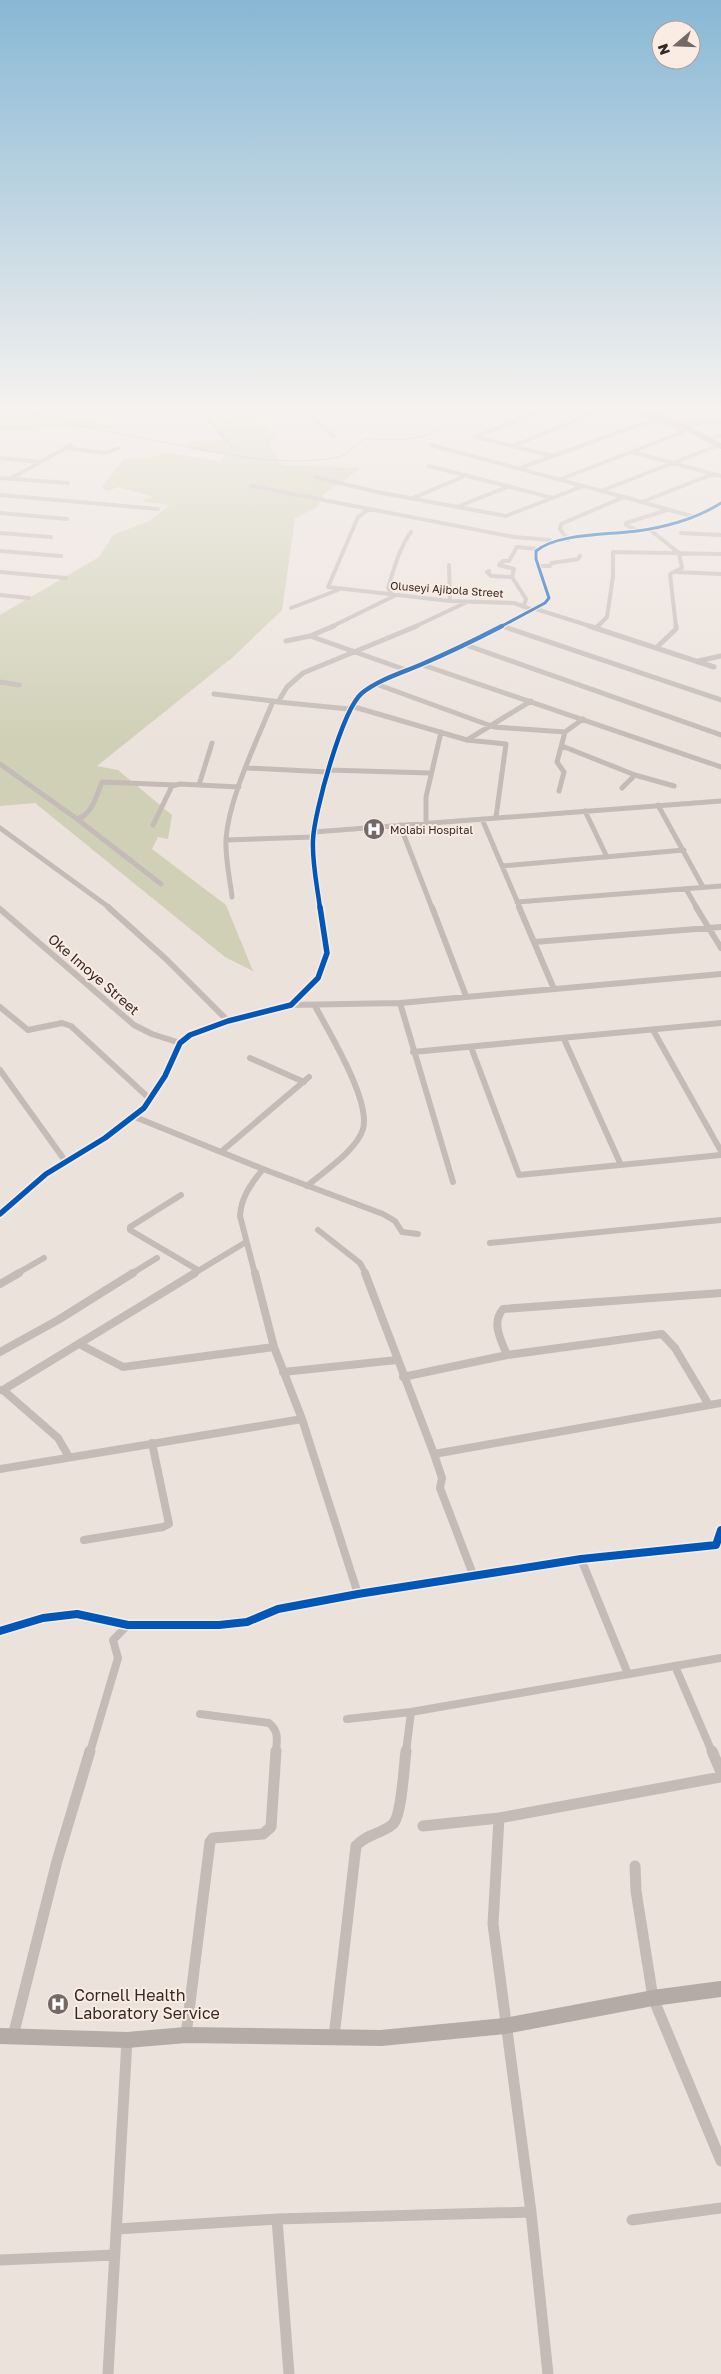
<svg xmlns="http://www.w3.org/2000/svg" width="721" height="2374" font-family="'Golos Text',sans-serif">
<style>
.green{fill:#d0d0b6}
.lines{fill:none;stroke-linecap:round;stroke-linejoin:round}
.stream{stroke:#98bfb9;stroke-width:1}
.minor-far4{stroke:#c4bbb6;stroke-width:4}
.minor-far3{stroke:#c4bbb6;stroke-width:5}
.minor-far2{stroke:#c4bbb6;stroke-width:6}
.minor-far1{stroke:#c4bbb6;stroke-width:8}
.minor{stroke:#c4bbb6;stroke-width:11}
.secondary-far1{stroke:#b5aba6;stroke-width:5.5}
.secondary{stroke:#b5aba6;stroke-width:16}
.cycleway-far3-casing{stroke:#faece3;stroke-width:5}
.cycleway-far2-casing{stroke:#faece3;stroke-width:7}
.cycleway-far1-casing{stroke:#faece3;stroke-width:9}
.cycleway-casing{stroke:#faece3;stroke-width:11}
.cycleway-far3{stroke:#0057b8;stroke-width:3}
.cycleway-far2{stroke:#0057b8;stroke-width:4.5}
.cycleway-far1{stroke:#0057b8;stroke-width:5.5}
.cycleway{stroke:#0057b8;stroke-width:8}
.labels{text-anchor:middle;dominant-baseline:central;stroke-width:4;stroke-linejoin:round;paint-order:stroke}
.far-street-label{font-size:11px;fill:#342825;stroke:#faece3}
.far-poi-label{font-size:11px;fill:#342825;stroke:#faece3;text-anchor:start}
.street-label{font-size:14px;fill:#342825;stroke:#faece3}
.near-poi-label{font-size:16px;fill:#342825;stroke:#faece3;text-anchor:start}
</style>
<rect width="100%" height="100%" fill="#ece2dc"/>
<path class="green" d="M0,412H41L110,425L115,428L0,430Z
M252,415L276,437L269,444L283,465L361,468L323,495L316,508L295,518L282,610L233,657L97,766L118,770L172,815L168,839L158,837L152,849L226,905L253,971L225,957L35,803L0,806V615L99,557L113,535L149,521L170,505L141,501L153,497L119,487L106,491L102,487L125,458H149L168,453L220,461L226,455L188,449L190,442L228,439L218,424L221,417Z"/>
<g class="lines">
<path class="stream" d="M36,414C81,427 127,435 173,444C225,454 285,468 338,457C350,455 355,441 367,439C374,438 382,440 389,440C419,440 448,432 469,411"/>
<path class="minor-far4" d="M153,411L157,416
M203,411L231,446
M305,411L334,437
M630,411L651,417
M656,411H671
M688,425L721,421
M475,437L554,456
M475,437L541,411
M712,437L721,436
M431,445L624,497L561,524L560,529L568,540
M513,446L599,411
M65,448L106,453L118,448
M632,452L721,476
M0,458L39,462
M429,466L553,498
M520,468L650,421H661L683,432
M315,477L377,492L506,516L583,486
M0,478L68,483
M10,479L71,445
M561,479L683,432
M251,486L514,537L550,540
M601,491L719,445
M0,495L158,509
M624,497L691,516
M413,498L467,475
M642,502L713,474
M459,506L510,486
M369,509L358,517L328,587L450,601L514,603L533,610
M0,513L67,519
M649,529L679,553L682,568L670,574L676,627
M638,531L626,525V523L667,510
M0,533L51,537
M681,533L721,535
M0,551L61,556
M449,565L450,601
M538,566H550L552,563L578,559L580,556
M489,571L487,572L491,576L512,577
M0,572L66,578
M676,572L721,574
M392,594L388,588C394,568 399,549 411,532
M0,595L29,598
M524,605L526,599L512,577L514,569L499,565L503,561H509L517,547L537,549
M291,608L338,590
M536,609L593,627
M502,626L505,627
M331,627L396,595
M414,627L467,602
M500,627L545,603L549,598L536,559V551C558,533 609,535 637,531C666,527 696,519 721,503
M597,627L607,617L613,576V552L721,554"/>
<path class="minor-far3" d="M502,626L721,700
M589,626L714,667
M597,627L598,626
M310,636L406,670
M286,641L310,636L334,626
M466,645L721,735
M657,647L676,629V626
M698,661L721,656
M420,664L721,767
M0,682L19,685
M376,684L494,727L565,732
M214,694L273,701
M278,702L349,709
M351,706L467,740L506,744L496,817
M467,740L531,701
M212,743L199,785L239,787
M562,746L635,775L674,786
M0,764L77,819C93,814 96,796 102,782L175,785
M247,768L328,772
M328,770L430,773
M622,788L635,775
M559,791L564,772L557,762L565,732L583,719
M658,805L703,887
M585,811L607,857
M77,819L161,884
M482,819L520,908
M426,823V797L441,732
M153,825L172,786L180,784L199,785
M400,825L432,908
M0,828L110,908
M314,832L721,801
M226,840L313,837
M502,866L684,850
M686,889L697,908
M232,897C230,879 225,858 226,839C229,797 257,741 273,701L278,702L287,687L303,673L417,626
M517,902L721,886
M320,908C317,885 312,863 313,840C314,813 342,710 362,693C378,680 401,673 420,665C448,653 475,640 502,626"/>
<path class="minor-far2" d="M108,907L166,959L228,1021
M432,907L466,996
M519,907L554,989
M696,907L721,948
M0,909L134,1025L152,1034L180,1043
M534,942L721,927
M400,1003L453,1182
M291,1005L400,1003L721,974
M0,1007L28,1030L62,1023L71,1026L151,1100
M653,1030L721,1151
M564,1039L621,1165
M471,1047L519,1175L721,1155
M413,1052L721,1023
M250,1058L304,1082
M0,1070L66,1162
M135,1117L263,1169L383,1214L395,1221L402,1232L418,1234
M222,1151L309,1077
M307,1186C323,1172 357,1150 363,1129C371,1101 329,1032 315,1006
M181,1195L130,1227V1230L198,1270
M0,1214L46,1174L105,1138L144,1108L165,1076L180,1043L190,1035L228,1021L291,1005L318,978L327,953L320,907
M318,1230L360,1263L366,1274
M490,1243L721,1220
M16,1274L44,1258
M131,1274L157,1258
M193,1274L246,1242
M255,1274L240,1216C241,1197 251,1184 263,1169"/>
<path class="minor-far1" d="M255,1273L274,1347L302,1419L358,1594
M365,1273L434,1454L442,1478L440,1488L474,1577
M0,1284L19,1273
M81,1345L123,1367L274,1347
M0,1352L58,1320L133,1273
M507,1355C501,1340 491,1323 503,1309L721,1293
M283,1372L397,1360
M403,1377L507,1355L662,1334L675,1348L709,1405
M0,1390H3L58,1438L69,1457
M3,1390L195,1273
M434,1454L721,1403
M0,1469L302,1419
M84,1540L163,1527L169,1524L152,1443
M581,1559L628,1674
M0,1631L43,1618L77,1614L128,1625H219L247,1622L278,1609L358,1594L581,1559L716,1545L721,1530
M675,1666L712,1752
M200,1714L269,1723C279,1731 277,1740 276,1752
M347,1719L411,1712L721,1658
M90,1752L118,1658L113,1640L128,1625
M406,1752L411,1712"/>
<path class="minor" d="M712,1751L721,1772
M499,1818L493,1924L531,2212L548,2374
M423,1826L499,1818L721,1777
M635,1866L636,1891L653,1998L721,2161
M186,2035L210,1842L213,1838L263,1834L271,1827L276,1751
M13,2036L57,1861L90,1751
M334,2037L356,1846C366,1834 382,1834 393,1824C402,1815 404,1765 406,1751
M277,2219L289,2374
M632,2220L721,2208
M117,2229L277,2219L531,2212
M0,2260L115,2255
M108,2374L127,2040"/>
<path class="secondary-far1" d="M642,411L681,425L721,446"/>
<path class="secondary" d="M0,2036L127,2040L186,2035L381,2038L505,2026L653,1998L721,1989"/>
<g class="cycleway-far3-casing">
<path id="cycleway-far3" d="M500,627L545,603L549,598L536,559V551C558,533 609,535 637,531C666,527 696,519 721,503"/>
</g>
<g class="cycleway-far2-casing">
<path id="cycleway-far2" d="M320,908C317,885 312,863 313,840C314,813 342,710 362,693C378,680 401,673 420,665C448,653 475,640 502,626"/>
</g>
<g class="cycleway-far1-casing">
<path id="cycleway-far1" d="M0,1214L46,1174L105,1138L144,1108L165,1076L180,1043L190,1035L228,1021L291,1005L318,978L327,953L320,907"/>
</g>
<g class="cycleway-casing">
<path id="cycleway" d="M0,1631L43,1618L77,1614L128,1625H219L247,1622L278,1609L358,1594L581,1559L716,1545L721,1530"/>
</g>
<use href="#cycleway-far3" class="cycleway-far3"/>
<use href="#cycleway-far2" class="cycleway-far2"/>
<use href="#cycleway-far1" class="cycleway-far1"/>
<use href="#cycleway" class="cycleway"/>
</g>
<linearGradient id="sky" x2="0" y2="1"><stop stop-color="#88b8d5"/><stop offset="0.55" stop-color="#f6f2ef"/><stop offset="1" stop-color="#f6f2ef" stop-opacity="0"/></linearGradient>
<rect width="721" height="743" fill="url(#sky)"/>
<defs>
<g id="hospital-disc" transform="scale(1.125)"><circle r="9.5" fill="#746965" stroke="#faece3"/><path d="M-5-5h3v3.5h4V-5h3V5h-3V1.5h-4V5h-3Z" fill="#fff"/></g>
</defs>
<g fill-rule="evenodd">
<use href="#hospital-disc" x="374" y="829"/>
<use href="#hospital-disc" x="58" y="2004"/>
</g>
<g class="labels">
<g class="far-street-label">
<text transform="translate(447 589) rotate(4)">Oluseyi Ajibola Street</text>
</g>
<g class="far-poi-label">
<text x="390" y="829">Molabi Hospital</text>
</g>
<g class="street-label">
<text transform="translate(94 974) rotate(41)">Oke Imoye Street</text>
</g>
<g class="near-poi-label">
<text x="74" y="1995">Cornell Health<tspan x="74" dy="18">Laboratory Service</tspan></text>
</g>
</g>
<g transform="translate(676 45) rotate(251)"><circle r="24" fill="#faece3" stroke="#ab9e97"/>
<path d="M0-4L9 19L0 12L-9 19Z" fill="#746965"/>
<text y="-8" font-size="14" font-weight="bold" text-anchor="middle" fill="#342825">N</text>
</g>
</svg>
